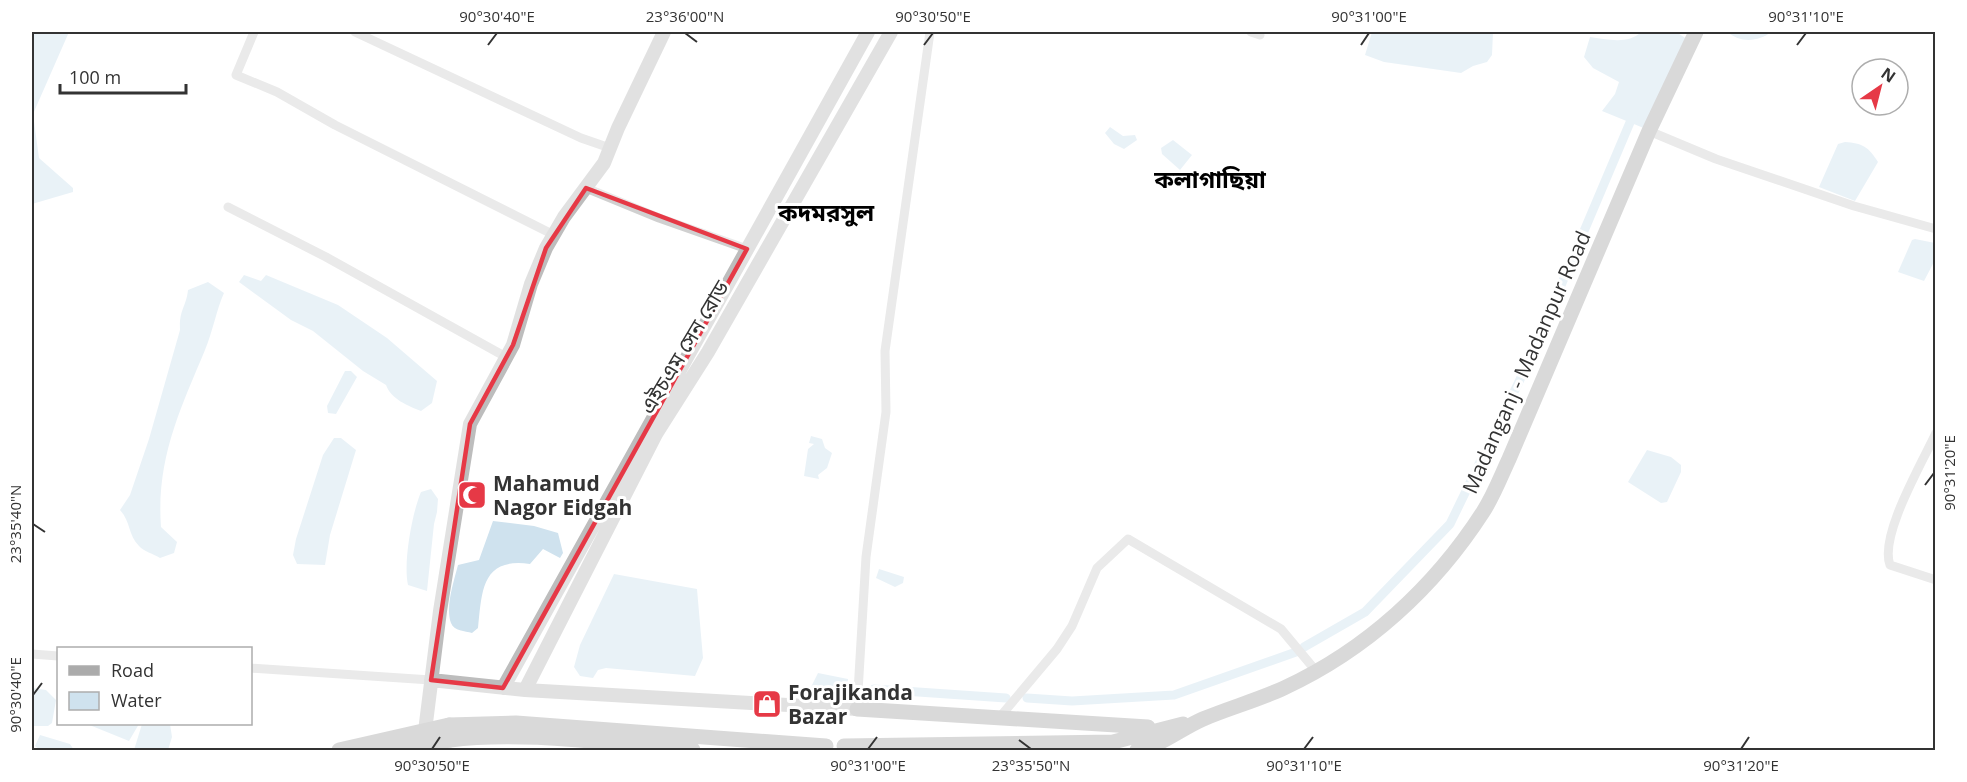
<svg xmlns="http://www.w3.org/2000/svg" width="1967" height="782" font-family="'Open Sans','Noto Sans Bengali',sans-serif">
<style>
.water{fill:#cfe2ee}
.lines{fill:none;stroke-linecap:round;stroke-linejoin:round}
.canal{stroke:#cfe2ee;stroke-width:9}
.street{stroke:#d0d0d0;stroke-width:9}
.secondary{stroke:#bdbdbd;stroke-width:14}
.primary{stroke:#ababab;stroke-width:15}
.primary-bridge{stroke:#ababab;stroke-width:15}
.marked{fill:none;stroke:#e63946;stroke-width:4.5;stroke-linejoin:round}
.ticks{fill:none;stroke:#333;stroke-width:2}
.labels{text-anchor:middle;dominant-baseline:central;stroke-width:6;stroke-linejoin:round;paint-order:stroke}
.street-label{font-size:21px;fill:#333;stroke:#fff}
.poi-label{font-size:21px;font-weight:bold;fill:#333;stroke:#fff;text-anchor:start}
.quarter-label{font-size:24px;font-weight:bold;fill:#000;stroke:#fff}
.neatline{fill:none;stroke:#333;stroke-width:2}
.ticks-label{font-size:15px;text-anchor:middle;fill:#333}
</style>
<rect width="100%" height="100%" fill="#fff"/>
<path class="water" d="M32,32H69L33,114L39,158L73,188V192L32,204Z
M1372,32H1493L1492,55L1487,62L1473,66L1461,73L1384,62L1365,55Z
M1641,32H1676L1687,39L1646,129L1602,111L1615,94L1619,82L1593,68L1584,57L1590,37C1606,39 1628,45 1641,32Z
M1728,32H1771C1759,42 1739,43 1728,32Z
M1110,127L1123,136L1135,135L1137,140L1124,149L1114,144L1105,133Z
M1173,140L1192,155L1180,170L1162,154L1161,148Z
M1845,142C1862,143 1869,147 1878,162L1855,201L1819,187L1838,144Z
M1915,239L1935,243V260L1924,281L1898,272L1912,240Z
M244,275L261,281L266,275L338,305L387,338L437,381L432,403L421,411C408,406 391,399 386,385L363,371L313,331L291,320L239,282Z
M208,282L224,293C216,311 213,331 205,350C180,410 156,459 161,527L177,542L174,553L160,558C154,554 143,551 139,546C128,535 131,522 120,510L130,495L149,439L180,330C179,309 186,308 188,290Z
M345,371H351L357,377L336,414L328,413L327,406Z
M811,436L822,439L825,448L832,453L827,468L818,475L819,479L804,476L808,449L814,444L809,443Z
M334,438H341L356,450L330,535L325,565L297,564L293,555L296,539L323,455Z
M1647,450L1671,457L1681,465V472L1667,502L1661,503L1628,482Z
M431,489L438,499L437,512L434,524L427,591L408,585C403,563 412,513 421,492Z
M493,521L534,526L558,533L563,553L560,558L543,549L530,564C481,557 482,592 478,628L472,633C465,631 454,631 451,623C445,607 454,581 458,565L479,560Z
M879,569L904,577L903,583L895,587L876,578Z
M614,574L697,589L703,658L695,676L606,668L598,670L593,678L580,676L574,667L580,645Z
M818,673L848,679L847,702C832,701 819,701 810,689Z
M32,688L46,690L56,700L52,723L48,726H32Z
M87,724H139L129,741Z
M142,724H170L172,737L168,750H134Z
M40,735L70,744L74,750H40L35,746Z"/>
<g class="lines">
<path class="canal" d="M1304,647L1365,612L1450,524L1529,361L1634,113
M874,689L1006,698
M1027,698L1072,701L1174,695L1296,652"/>
<path class="street" d="M254,32L236,75L277,92L335,125L554,235
M355,32L581,138L610,148
M1251,32L1260,35
M1649,131L1716,159L1854,206L1936,229
M586,188L659,218L747,249
M228,207L326,257L506,357
M1936,433C1922,463 1879,536 1890,565L1936,580
M32,654L58,656
M250,668L431,680
M857,709L866,557L886,412L885,351L930,32
M999,718L1057,649L1072,626L1097,568L1128,539L1281,629L1316,671"/>
<path class="secondary" d="M431,680L525,690L857,709
M503,688L868,32
M525,690L656,434L708,352L891,32
M424,739L440,611L470,424L513,345L531,284L546,248L564,217L604,163L618,128L664,32"/>
<path class="primary" d="M857,709L1148,727
M449,725L516,723L826,746
M450,740C524,730 617,745 693,750
M844,746L1113,742L1183,724
M1137,750C1161,746 1180,729 1203,719C1229,708 1258,700 1284,688C1366,650 1434,588 1483,512C1494,495 1501,476 1509,459L1649,131L1696,32"/>
<path class="primary-bridge" d="M339,750L449,725
M385,750L450,740"/>
</g>
<path d="M0 0H1967V782H0ZM586,188L747,249L503,688L431,680L470,424L513,345L546,248Z" fill="#fff" fill-opacity=".55" fill-rule="evenodd"/>
<path class="marked" d="M586,188L747,249L503,688L431,680L470,424L513,345L546,248Z"/>
<path class="ticks" d="M685,33L697,42M488,45L497,33M924,45L933,33M1361,45L1369,33M1797,45L1806,33M1925,485L1934,473M33,524L45,532M33,695L42,683M1019,740L1031,749M432,749L440,737M868,749L877,737M1304,749L1313,737M1741,749L1749,737"/>
<defs>
<g id="mosque-square" transform="scale(1.5)"><rect x="-9" y="-9" width="18" height="18" rx="4" fill="#e63946" stroke="#fff"/><path d="M3.5-4.9A6 6 0 1 0 3.5 4.9A5 5 0 1 1 3.5-4.9Z" fill="#fff"/></g>
<g id="shop-square" transform="scale(1.5)"><rect x="-9" y="-9" width="18" height="18" rx="4" fill="#e63946" stroke="#fff"/><path d="M-5-2.5h2.3a2.7 3.5 0 0 1 5.4 0H5L5.5 6h-11ZM-1.5-2.5h3a1.5 2.3 0 0 0-3 0Z" fill="#fff"/></g>
</defs>
<g fill-rule="evenodd">
<use href="#mosque-square" x="472" y="495"/>
<use href="#shop-square" x="767" y="704"/>
</g>
<g class="labels">
<g class="street-label">
<text transform="translate(684 347) rotate(-59)">এইচএম সেন রোড</text>
<text transform="translate(1526 362) rotate(-66)">Madanganj - Madanpur Road</text>
</g>
<g class="poi-label">
<text x="493" y="483">Mahamud<tspan x="493" dy="24">Nagor Eidgah</tspan></text>
<text x="788" y="692">Forajikanda<tspan x="788" dy="24">Bazar</tspan></text>
</g>
<g class="quarter-label">
<text x="1210" y="178">কলাগাছিয়া</text>
<text x="826" y="211">কদমরসুল</text>
</g>
</g>
<rect width="1967" height="782" fill="none" stroke="#ffffff" stroke-width="66"/>
<rect x="57" y="647" width="195" height="78" fill="#ffffff" stroke="#adadad" stroke-width="1.5"/>
<rect x="69" y="666" width="30" height="9" fill="#ababab" stroke="#adadad" stroke-width="1.5"/>
<text x="111" y="677" font-size="18" fill="#333333">Road</text>
<rect x="69" y="692" width="30" height="18" fill="#cfe2ee" stroke="#adadad" stroke-width="1.5"/>
<text x="111" y="707" font-size="18" fill="#333333">Water</text>
<g transform="translate(1880 87) rotate(35)"><circle r="28" fill="#ffffff" stroke="#adadad" stroke-width="1.5"/>
<path d="M0-4.5L10 22L0 15L-10 22Z" fill="#e63946"/>
<text y="-9" font-size="16" font-weight="bold" text-anchor="middle" fill="#333333">N</text>
</g>
<path d="M60 84v9h126v-9" fill="none" stroke="#333333" stroke-width="3"/>
<text x="69" y="84" font-size="18" fill="#333333" stroke="#ffffff" stroke-width="4.5" paint-order="stroke">100 m</text>
<rect x="33" y="33" width="1901" height="716" class="neatline"/>
<g class="ticks-label">
<text x="497" y="22">90°30'40"E</text>
<text x="685" y="22">23°36'00"N</text>
<text x="933" y="22">90°30'50"E</text>
<text x="1369" y="22">90°31'00"E</text>
<text x="1806" y="22">90°31'10"E</text>
<text transform="translate(1950 473) rotate(-90)" y="5">90°31'20"E</text>
<text transform="translate(16 524) rotate(-90)" y="5">23°35'40"N</text>
<text transform="translate(16 695) rotate(-90)" y="5">90°30'40"E</text>
<text x="432" y="771">90°30'50"E</text>
<text x="868" y="771">90°31'00"E</text>
<text x="1031" y="771">23°35'50"N</text>
<text x="1304" y="771">90°31'10"E</text>
<text x="1741" y="771">90°31'20"E</text>
</g>
</svg>
